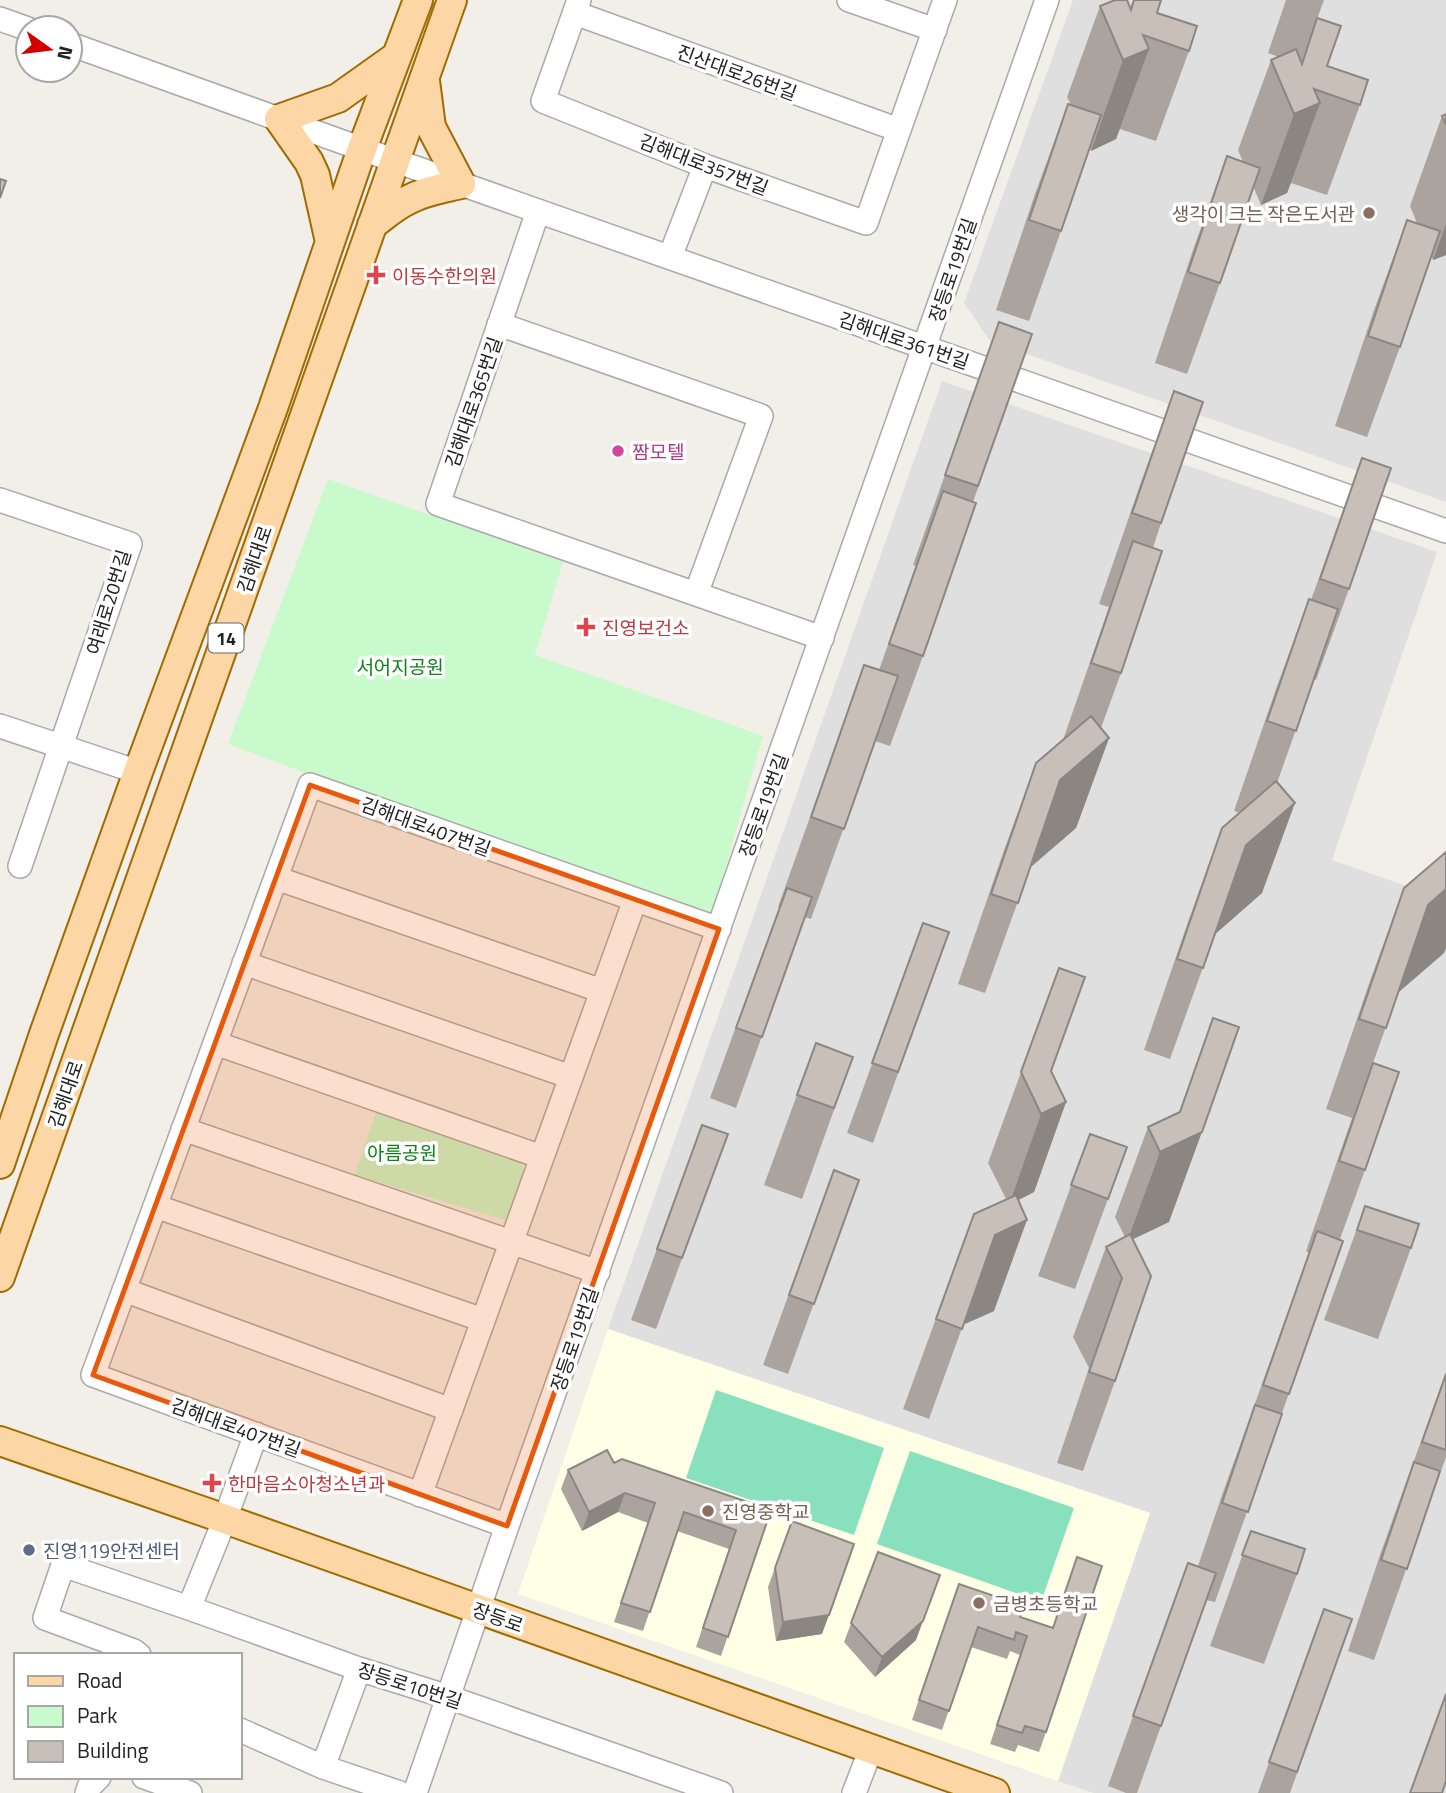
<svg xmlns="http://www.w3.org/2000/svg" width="1446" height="1793" font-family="'Titillium Web','Noto Sans KR',sans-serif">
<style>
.residential{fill:#e0dfdf}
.education{fill:#ffffe5}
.park{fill:#c8facc}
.pitch{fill:#88e0be}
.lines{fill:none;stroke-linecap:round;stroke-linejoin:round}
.minor-casing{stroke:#a9a9a9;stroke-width:26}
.major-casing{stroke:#a06b00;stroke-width:32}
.minor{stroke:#fff;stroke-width:23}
.major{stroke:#fcd6a4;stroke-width:28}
.wall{fill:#aba49e}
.shaded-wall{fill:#8b8681}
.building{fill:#c7bfb8;stroke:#8b8681;stroke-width:2}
.marked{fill:#e8590c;fill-opacity:0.2;stroke:#e8590c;stroke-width:5;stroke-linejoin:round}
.education-dot{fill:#8d6e63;stroke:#fff;stroke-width:2.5}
.health-dot{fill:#e0444e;stroke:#fff;stroke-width:2.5}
.hotel-dot{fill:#d1479c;stroke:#fff;stroke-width:2.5}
.service-dot{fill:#5c6f8a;stroke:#fff;stroke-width:2.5}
.labels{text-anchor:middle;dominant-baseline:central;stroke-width:7;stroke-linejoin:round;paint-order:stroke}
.shield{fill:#fff;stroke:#646464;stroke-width:2}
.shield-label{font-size:18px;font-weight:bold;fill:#222}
.street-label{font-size:19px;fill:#222;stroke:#fff}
.education-label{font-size:19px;fill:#785e54;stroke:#fff;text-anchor:start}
.health-label{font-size:19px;fill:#be3a42;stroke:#fff;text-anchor:start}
.hotel-label{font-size:19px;fill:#b23c85;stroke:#fff;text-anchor:start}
.park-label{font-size:19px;fill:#0c8416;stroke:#fff}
.service-label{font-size:19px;fill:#4e5e75;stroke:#fff;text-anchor:start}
</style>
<rect width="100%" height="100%" fill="#f2efe9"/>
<path class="residential" d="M1073,0H1446V502L990,341L964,303Z
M942,381L1437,552L1332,860L1446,900V1793H1094L1058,1781L1150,1513L608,1329Z"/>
<path class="education" d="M608,1329L1150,1513L1058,1781L518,1594Z"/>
<path class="park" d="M328,479L563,562L535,655L763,736L709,925L228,744Z
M378,1106L514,1153L526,1172L509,1221L355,1175Z"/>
<path class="pitch" d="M716,1390L884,1448L854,1535L686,1478Z
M910,1451L1074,1508L1041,1602L877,1544Z"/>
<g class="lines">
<g class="minor-casing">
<path id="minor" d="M579,0L543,101L705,166L866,223L945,0
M849,0L935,30
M575,13L899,130
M0,19L28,29
M70,44L362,149L1446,531
M670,257L705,166
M499,324L761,416L696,594L438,504L538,211
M0,500L130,544L20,866
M696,594L822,638
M0,726L138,772
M276,878L602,991
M244,963L571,1077
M215,1043L542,1157
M183,1129L598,1272
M155,1206L483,1320
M124,1290L451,1410
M420,1495L635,900
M507,1526L93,1375L310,785L719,929
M189,1608L225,1519L256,1434
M139,1655L134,1651L45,1618L63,1565L189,1608L359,1669L448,1697L721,1793
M240,1730L323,1767L400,1793
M323,1767L359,1669
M144,1777L190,1793
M87,1793L89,1787L99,1777
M415,1793L507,1526L1047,0
M854,1793L871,1749"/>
</g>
<g class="major-casing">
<path id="major" d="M372,225C384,216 395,206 408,200C424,191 444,188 461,184L431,127L425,81
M330,242L315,175L309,162L279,119L338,98L397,56
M0,1164L44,1034L138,772L273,408L362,149L418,0
M0,1277L452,0
M0,1441L225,1519L995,1793"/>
</g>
<use href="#minor" class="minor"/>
<use href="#major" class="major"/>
</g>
<path class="wall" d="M1133,0L1157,13L1189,51L1156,141L1120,129L1116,139L1091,151L1090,148L1061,231L1029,321L996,310L1035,194L1068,104L1071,105L1067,97L1100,6L1130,8Z
M1286,0H1324L1317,19L1327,66L1360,105L1327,195L1291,183L1287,193L1261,205L1253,186L1220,283L1187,374L1155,363L1194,247L1227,156L1243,162L1238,150L1271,60L1279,57L1268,53Z
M1446,114V255L1433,260L1431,256L1400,347L1367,437L1335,426L1374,310L1407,220L1417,223L1410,206L1442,116Z
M999,322L1032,334L973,502L923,656L890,746L875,741L811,919L805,917L736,1108L710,1098L779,908L778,907L864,665L879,670L916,566L913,565Z
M1174,391L1161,523L1153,548L1121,673L1101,728L1109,738L1076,828L1030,868L985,993L958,984L1003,853L1036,763L1063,740L1109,607L1099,604L1141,482Z
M1362,458L1349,589L1316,680L1314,679L1277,783L1262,893L1215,934L1170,1059L1144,1050L1189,919L1222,828L1240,813L1234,811L1276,689L1309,599L1311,600Z
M1446,852V948L1444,953L1398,993L1373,1063L1365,1170L1340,1239L1343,1241L1215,1602L1206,1600L1137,1793H1126L1108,1786L1188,1563L1198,1566L1222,1495L1309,1253L1306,1251L1352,1118L1326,1109L1371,978L1404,888Z
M923,923L949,932L873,1143L847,1133Z
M1059,968L1051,1071L1066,1102L1034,1192L1018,1200L994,1311L963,1325L929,1419L903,1409L974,1214L1006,1199L988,1163Z
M1213,1018L1169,1222L1133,1239L1115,1381L1083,1471L1057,1463L1089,1368L1073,1337L1106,1247L1125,1237L1115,1217L1148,1127L1179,1112Z
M816,1043L853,1057L802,1199L764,1185Z
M702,1125L728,1134L656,1329L631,1320Z
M1090,1134L1127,1147L1075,1289L1038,1276Z
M834,1170L859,1180L788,1374L763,1365Z
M1365,1206L1411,1248L1378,1339L1324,1320Z
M1446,1372V1457L1374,1660L1348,1651L1381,1552Z
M614,1463L771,1510L721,1656L696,1647L729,1549L677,1531L643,1631L614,1622L648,1523L618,1512L582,1531L561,1489L568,1470Z
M792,1521L822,1634L776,1641L768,1587Z
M1251,1531L1297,1574L1264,1664L1210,1646Z
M878,1552L916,1640L875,1677L844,1642Z
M952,1603L1020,1617L1052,1627L1046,1732L1039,1752L1018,1745L1015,1752L990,1744L1020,1655L1010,1651L1007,1659L971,1647L942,1730L912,1720Z
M1324,1609L1352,1619L1290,1793H1258Z"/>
<path class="shaded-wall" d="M1149,49L1116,139L1091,151L1123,60Z
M1320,103L1287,193L1261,205L1294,114Z
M1446,224V255L1433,260Z
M1109,738L1076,828L1027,870L1060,780Z
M1295,803L1262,893L1213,936L1246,845Z
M1446,889V948L1444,953L1395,995L1428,905Z
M1066,1102L1034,1192L1009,1205L1041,1114Z
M1202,1132L1169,1222L1127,1242L1160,1152Z
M1027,1220L994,1311L962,1325L995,1235Z
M625,1493L618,1512L582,1531L589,1512Z
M940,1575L916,1640L875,1677L882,1657Z
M829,1615L822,1634L776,1641L783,1622Z"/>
<path class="building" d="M1115,0H1127L1131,10L1134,0H1161L1157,13L1197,26L1189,51L1143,35L1149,49L1123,60L1100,6Z
M1317,18L1341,26L1327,66L1368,80L1360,105L1314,89L1320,103L1294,114L1271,60L1296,49L1302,64Z
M1068,104L1101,115L1061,231L1029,220Z
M1446,114V124L1442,116Z
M1227,156L1260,168L1220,283L1188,272Z
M0,179L6,181L0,198Z
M1407,220L1440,231L1400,347L1368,336Z
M999,322L1032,334L978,486L945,475Z
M1174,391L1203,402L1161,523L1132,513Z
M1362,458L1391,468L1349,589L1320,579Z
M943,491L976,503L923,656L889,644Z
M1133,541L1162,551L1121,673L1091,663Z
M1309,599L1338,609L1296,731L1267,721Z
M864,665L898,676L844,829L811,817Z
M1091,716L1109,738L1060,780L1018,903L991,894L1036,763Z
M1276,781L1295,803L1246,845L1203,968L1177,959L1222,828Z
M1446,852V889L1428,905L1386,1028L1359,1019L1404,888Z
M787,888L812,897L762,1037L736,1028Z
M923,923L949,932L898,1072L872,1063Z
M1059,968L1085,977L1051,1071L1066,1102L1041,1114L1021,1072Z
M1213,1018L1239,1027L1202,1132L1160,1152L1148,1127L1180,1112Z
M816,1043L853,1057L834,1108L797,1095Z
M1373,1063L1399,1072L1365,1170L1339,1161Z
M702,1125L728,1134L682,1258L657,1249Z
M1090,1134L1127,1147L1108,1199L1071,1185Z
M834,1170L859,1180L814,1304L789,1295Z
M1016,1195L1027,1220L995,1235L962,1329L936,1319L974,1214Z
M1365,1206L1419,1224L1411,1248L1357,1230Z
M1317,1231L1343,1241L1289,1394L1263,1385Z
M1130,1234L1151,1276L1115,1381L1089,1372L1122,1278L1106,1247Z
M1446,1374V1450L1422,1442Z
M1255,1405L1282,1414L1248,1512L1222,1503Z
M607,1450L614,1463L622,1459L771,1510L728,1637L703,1628L736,1530L684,1512L650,1612L621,1603L655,1503L625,1493L589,1512L568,1470Z
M1414,1462L1440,1471L1407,1569L1381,1560Z
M792,1521L854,1544L829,1615L783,1622L775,1568Z
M1251,1531L1305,1549L1297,1574L1242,1555Z
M878,1552L940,1575L923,1621L882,1657L851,1623Z
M1077,1557L1102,1566L1046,1732L1025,1726L1022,1733L997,1725L1027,1636L1016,1632L1014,1640L978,1627L949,1711L919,1700L959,1584L1024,1606L1020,1617L1053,1628Z
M1188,1563L1216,1573L1161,1726L1133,1716Z
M1324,1609L1352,1619L1297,1772L1269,1762Z
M1446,1694V1781L1442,1793H1410Z"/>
<path class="marked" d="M310,785L719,929L507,1526L93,1375Z"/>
<g class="education-dot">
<circle cx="1369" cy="213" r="7"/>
<circle cx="708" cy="1511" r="7"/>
<circle cx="979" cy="1603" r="7"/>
</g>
<g class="health-dot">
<path d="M372.5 264.5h7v7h7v7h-7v7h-7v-7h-7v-7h7z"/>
<path d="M582.5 616.5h7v7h7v7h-7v7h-7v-7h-7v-7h7z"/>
<path d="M208.5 1472.5h7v7h7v7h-7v7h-7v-7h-7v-7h7z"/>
</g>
<circle class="hotel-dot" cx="618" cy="451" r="7"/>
<circle class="service-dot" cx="29" cy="1550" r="7"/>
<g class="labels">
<rect class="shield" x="208.5" y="623.5" width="35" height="29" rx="5"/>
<g class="shield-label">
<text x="226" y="638">14</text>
</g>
<g class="street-label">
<text transform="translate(737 72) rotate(20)">진산대로26번길</text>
<text transform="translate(704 164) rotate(21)">김해대로357번길</text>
<text transform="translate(952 270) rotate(-71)">장등로19번길</text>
<text transform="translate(904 340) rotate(19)">김해대로361번길</text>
<text transform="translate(473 402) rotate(-71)">김해대로365번길</text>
<text transform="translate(254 559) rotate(-71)">김해대로</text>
<text transform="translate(108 602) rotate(-73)">여래로20번길</text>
<text transform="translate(763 805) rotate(-70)">장등로19번길</text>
<text transform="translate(426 826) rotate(20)">김해대로407번길</text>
<text transform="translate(65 1094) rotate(-71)">김해대로</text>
<text transform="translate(574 1339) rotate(-71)">장등로19번길</text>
<text transform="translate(236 1427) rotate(20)">김해대로407번길</text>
<text transform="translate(498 1617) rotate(20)">장등로</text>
<text transform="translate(410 1685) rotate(18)">장등로10번길</text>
</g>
<g class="education-label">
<text x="1355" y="213" text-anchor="end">생각이 크는 작은도서관</text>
<text x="722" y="1511">진영중학교</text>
<text x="993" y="1603">금병초등학교</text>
</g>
<g class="health-label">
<text x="392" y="275">이동수한의원</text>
<text x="602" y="627">진영보건소</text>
<text x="228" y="1483">한마음소아청소년과</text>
</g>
<g class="hotel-label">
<text x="632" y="451">짬모텔</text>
</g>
<g class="park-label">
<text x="400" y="666">서어지공원</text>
<text x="402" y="1152">아름공원</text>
</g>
<g class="service-label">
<text x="43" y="1550">진영119안전센터</text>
</g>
</g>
<rect x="14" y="1653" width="228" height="126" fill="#ffffff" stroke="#a7a7a7" stroke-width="2"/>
<rect x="28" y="1676" width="35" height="10" fill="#fcd6a4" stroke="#a7a7a7" stroke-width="2"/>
<text x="77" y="1688" font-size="21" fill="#222222">Road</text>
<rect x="28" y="1706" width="35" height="21" fill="#c8facc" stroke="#a7a7a7" stroke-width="2"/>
<text x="77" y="1723" font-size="21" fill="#222222">Park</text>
<rect x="28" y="1741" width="35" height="21" fill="#c7bfb8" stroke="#a7a7a7" stroke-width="2"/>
<text x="77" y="1758" font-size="21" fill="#222222">Building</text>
<g transform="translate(49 49) rotate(104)"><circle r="33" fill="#ffffff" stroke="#a7a7a7" stroke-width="2"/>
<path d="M0-5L12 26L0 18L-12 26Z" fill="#d40000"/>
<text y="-10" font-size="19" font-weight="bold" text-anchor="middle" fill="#222222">N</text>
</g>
</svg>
